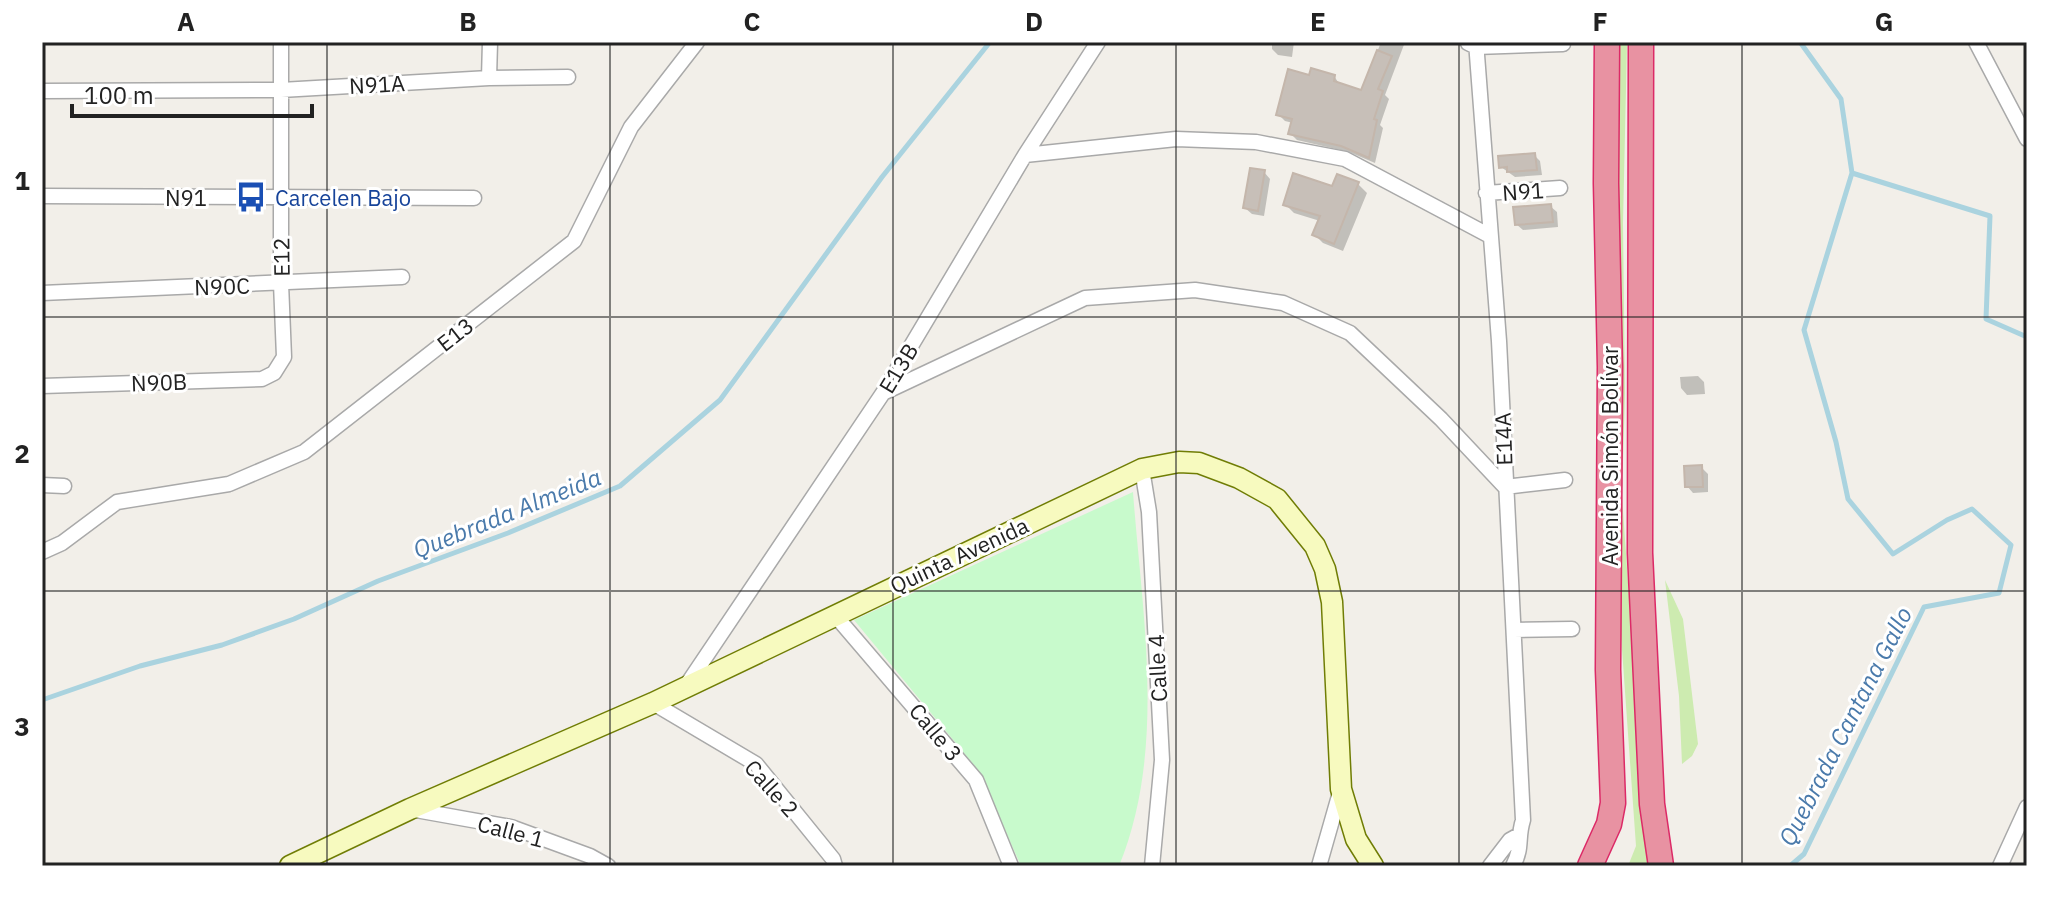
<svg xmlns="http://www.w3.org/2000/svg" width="2069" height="908" font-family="'IBM Plex Sans',sans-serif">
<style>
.grass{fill:#cdebb0}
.park{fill:#c8facc}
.shadow{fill:#0003}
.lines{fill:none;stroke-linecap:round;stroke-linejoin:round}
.stream{stroke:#aad3df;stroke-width:5}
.building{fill:#c7bfb8;stroke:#c4b6ab;stroke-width:2}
.street-casing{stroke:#a9a9a9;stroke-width:17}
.secondary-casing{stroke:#707d05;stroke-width:23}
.highway-casing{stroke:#dc2a67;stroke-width:27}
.street{stroke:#fff;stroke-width:14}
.secondary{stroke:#f7fabf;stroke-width:20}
.highway{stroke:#e892a2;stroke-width:24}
.grid{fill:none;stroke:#222;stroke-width:2;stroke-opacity:0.55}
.labels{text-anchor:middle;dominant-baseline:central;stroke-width:6;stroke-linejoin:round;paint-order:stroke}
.street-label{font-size:22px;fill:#222;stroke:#fff}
.transit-label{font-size:22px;fill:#164399;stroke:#fff;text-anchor:start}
.water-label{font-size:24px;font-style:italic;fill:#4a7aab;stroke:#fff}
.neatline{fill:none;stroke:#222;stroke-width:3}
.grid-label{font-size:26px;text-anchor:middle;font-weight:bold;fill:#222}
</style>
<rect width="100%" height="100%" fill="#f2efe9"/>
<path class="grass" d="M1613,42H1626L1627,44L1623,223L1625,393L1622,496L1636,699L1655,866H1628L1636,846L1619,607Z
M1665,580L1683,619L1698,744L1692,756L1682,764L1679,696Z"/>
<path class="park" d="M1133,492C1142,614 1167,749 1119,866H1021L978,770L854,620Z"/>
<path class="shadow" d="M1272,42H1294L1292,57L1278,55L1272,49Z
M1381,42H1405L1385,95L1389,99L1380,125L1383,128L1375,163L1349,152L1297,140L1290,133L1293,123L1285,121L1278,114L1310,77L1334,76L1340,85L1362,92Z
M1534,155L1540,161L1542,175L1515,177L1501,167Z
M1264,172L1270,179L1264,216L1252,214L1245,208Z
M1338,176L1358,184L1367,193L1343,251L1323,243L1314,234L1320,221L1294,213L1285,204L1333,189Z
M1550,206L1557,212L1558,227L1523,230L1516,224Z
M1698,376L1704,382L1705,394L1687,395L1681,388L1680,377Z
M1701,467L1708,474V492L1693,493L1687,486Z"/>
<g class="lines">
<path class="stream" d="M1852,173L1990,216L1986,319L2027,337
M42,700L140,666L222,645L294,619L378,581L508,533L620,486L720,400L882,177L990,42
M1790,866L1804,854L1924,607L1999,593L2011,545L1972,509L1947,520L1893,554L1848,499L1836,442L1804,330L1852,173L1841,99L1800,42"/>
</g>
<path class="building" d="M1377,50L1392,56L1378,89L1383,91L1374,119L1377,120L1369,158L1341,146L1288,134L1292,119L1276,115L1288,69L1309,75L1311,68L1335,75L1334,81L1361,90Z
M1535,153L1537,170L1507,172V167L1499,168L1498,156Z
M1250,168L1265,170L1258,211L1243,208Z
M1293,173L1332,186L1337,174L1359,182L1334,244L1312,235L1320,216L1283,205Z
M1551,204L1553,222L1515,225L1513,207Z
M1702,465L1703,487H1685L1684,466Z"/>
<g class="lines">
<g class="street-casing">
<path id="street" d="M1476,42L1499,341L1523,820C1517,839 1523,847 1513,866
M1976,42L2027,139
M1468,43L1476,47L1563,44
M489,78L490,42
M42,91L281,90L489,78L568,77
M1025,155L1176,139L1256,142L1345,159L1490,236
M1486,193L1560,188
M42,196L474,198
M42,293L402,277
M42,386L262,379L274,373L284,357L281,283V42
M883,393L1085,298L1195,290L1283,303L1350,333L1441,419L1505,487L1565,480
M1142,469L1149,512L1162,760L1152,866
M42,485L64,486
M42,552L62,543L117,502L229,484L304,452L574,241L631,127L697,42
M834,614L976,780L1011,866
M1514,630L1572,629
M686,686L883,393L1025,155L1098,42
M653,703L756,764L833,859L835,866
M410,809L511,827L590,856L608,866
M1319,866L1341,789
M1490,866L1510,840L1519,835
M2000,866L2027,807"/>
</g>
<g class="secondary-casing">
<path id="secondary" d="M290,866L410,809L653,703L1142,469L1179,462L1199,463L1239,478L1277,499L1315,546L1325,569L1332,602L1341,789L1356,839L1373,866"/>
</g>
<g class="highway-casing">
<path id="highway" d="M1641,42L1640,553L1652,804L1661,866
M1590,866L1609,824L1613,803L1608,670L1610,367L1606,183L1607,42"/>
</g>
<use href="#street" class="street"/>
<use href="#secondary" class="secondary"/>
<use href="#highway" class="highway"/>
</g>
<path class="grid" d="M327,42V866M610,42V866M893,42V866M1176,42V866M1459,42V866M1742,42V866M42,317H2027M42,591H2027"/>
<defs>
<g id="bus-bare" transform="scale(2.4)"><path d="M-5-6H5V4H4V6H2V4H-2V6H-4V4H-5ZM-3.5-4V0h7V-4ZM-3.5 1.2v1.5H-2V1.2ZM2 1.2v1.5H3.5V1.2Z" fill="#1a4fb4" stroke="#fff" stroke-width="2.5" paint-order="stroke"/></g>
</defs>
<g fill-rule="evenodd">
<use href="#bus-bare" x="251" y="197"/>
</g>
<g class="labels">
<g class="street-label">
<text transform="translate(377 84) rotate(-3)">N91A</text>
<text transform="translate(1523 191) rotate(-4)">N91</text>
<text x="186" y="197">N91</text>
<text transform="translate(281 257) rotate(-91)">E12</text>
<text transform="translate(222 286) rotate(-2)">N90C</text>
<text transform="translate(455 334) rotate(-38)">E13</text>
<text transform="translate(898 368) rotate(-59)">E13B</text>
<text transform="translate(159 382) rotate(-2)">N90B</text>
<text transform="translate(1503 439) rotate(-92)">E14A</text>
<text transform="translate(1609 456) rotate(-90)">Avenida Simón Bolívar</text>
<text transform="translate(959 555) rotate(-25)">Quinta Avenida</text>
<text transform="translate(1157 668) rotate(-93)">Calle 4</text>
<text transform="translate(936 732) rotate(50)">Calle 3</text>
<text transform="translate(772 788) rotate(48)">Calle 2</text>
<text transform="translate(511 831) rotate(15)">Calle 1</text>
</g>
<g class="transit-label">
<text x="275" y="197">Carcelen Bajo</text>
</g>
<g class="water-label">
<text transform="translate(507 513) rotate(-22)">Quebrada Almeida</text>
<text transform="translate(1845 726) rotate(-63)">Quebrada Cantana Gallo</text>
</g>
</g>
<rect width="2069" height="908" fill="none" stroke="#ffffff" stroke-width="88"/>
<path d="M72 104v12h240v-12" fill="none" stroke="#222222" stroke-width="4"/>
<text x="84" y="104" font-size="24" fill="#222222" stroke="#ffffff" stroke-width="6" paint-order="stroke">100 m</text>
<rect x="44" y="44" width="1981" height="820" class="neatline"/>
<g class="grid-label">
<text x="186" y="31">A</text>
<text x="468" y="31">B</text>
<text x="752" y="31">C</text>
<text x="1034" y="31">D</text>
<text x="1318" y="31">E</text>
<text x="1600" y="31">F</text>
<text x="1884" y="31">G</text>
<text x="22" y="190">1</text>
<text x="22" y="463">2</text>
<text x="22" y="736">3</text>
</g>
</svg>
